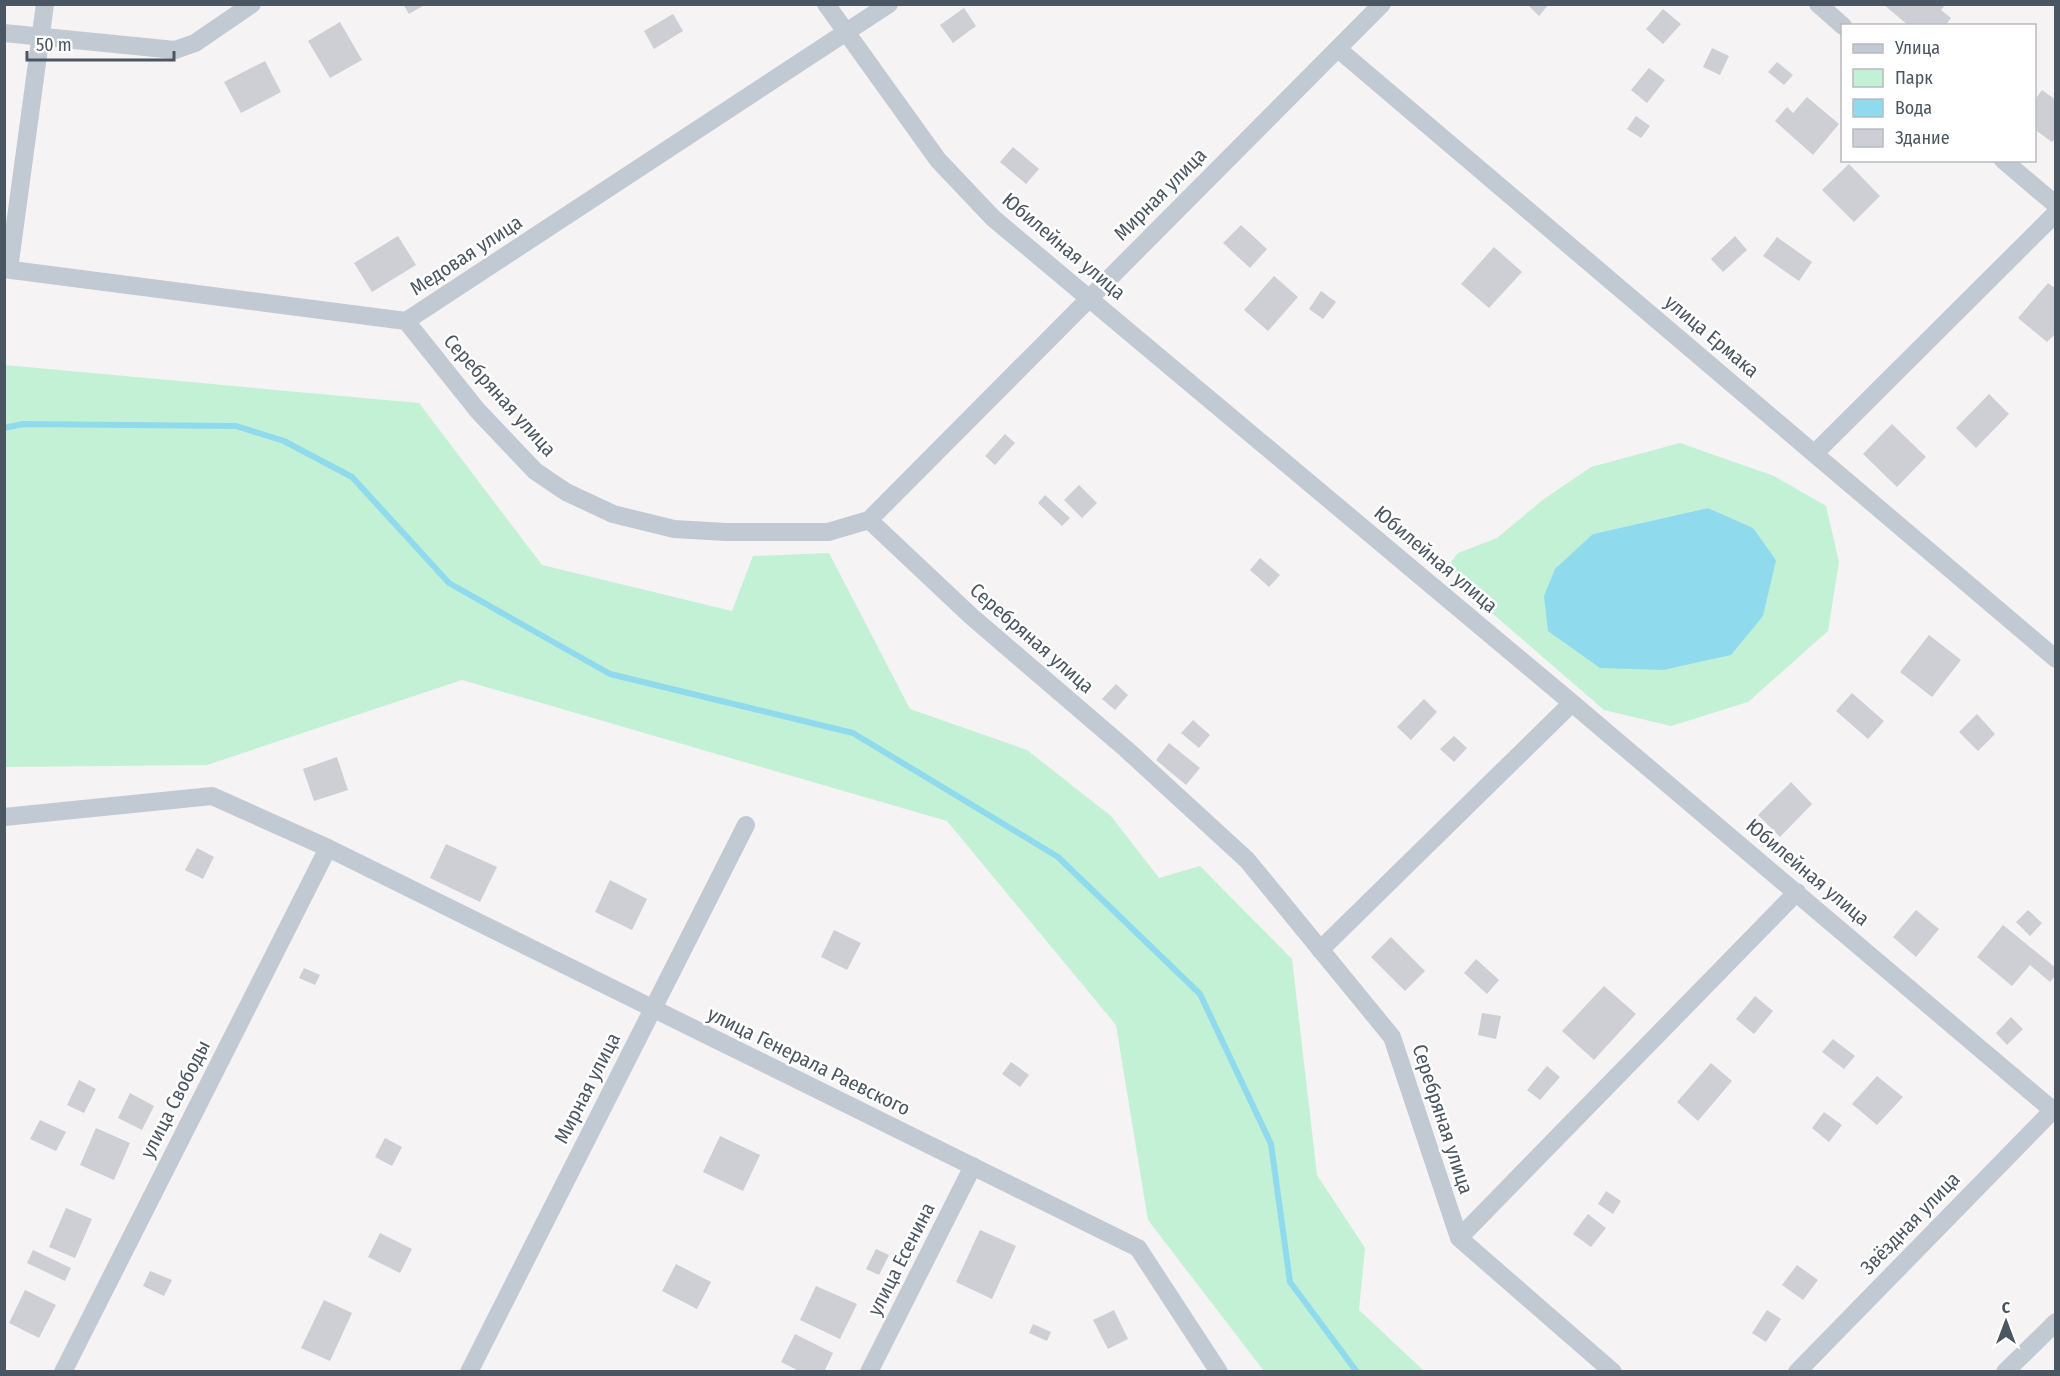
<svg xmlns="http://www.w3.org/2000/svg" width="2060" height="1376" font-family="'Fira Sans Condensed',sans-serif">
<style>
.green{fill:#c3f1d5;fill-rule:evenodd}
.water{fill:#90daee}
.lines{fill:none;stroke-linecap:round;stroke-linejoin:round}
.stream{stroke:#90daee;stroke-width:6}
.building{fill:#cdcfd5}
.minor{stroke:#c1cad2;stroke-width:18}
.labels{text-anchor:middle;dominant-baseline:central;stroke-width:5;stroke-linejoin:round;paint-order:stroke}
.street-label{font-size:20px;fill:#4a5661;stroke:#fff}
</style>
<rect width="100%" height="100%" fill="#f5f3f3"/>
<path class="green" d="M4,365L419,403L542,565L732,611L753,556L829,553L910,709L1027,750L1111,816L1159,878L1200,866L1292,959L1317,1175L1365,1248L1359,1310L1424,1371H1264L1148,1220L1116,1025L947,821L462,680L207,765L5,767Z
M1680,443L1774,476L1826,506L1839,562L1828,631L1748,702L1671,726L1604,710L1463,588L1451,562L1458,553L1497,538L1544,499L1591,467ZM1708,508L1753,529L1776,560L1593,534Z"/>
<path class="water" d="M1708,508L1753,528L1776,560L1763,616L1731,655L1663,670L1600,668L1548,631L1544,596L1555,569L1593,534Z"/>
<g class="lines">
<path class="stream" d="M4,428L23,424L236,426L284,441L352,477L449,583L610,674L853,733L1058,857L1200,994L1271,1144L1290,1282L1357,1372"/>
</g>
<path class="building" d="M403,4H426L409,14Z
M1527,4H1549L1539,16Z
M1883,4H1946L1941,10L1951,18L1945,26H1909Z
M964,8L976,26L953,43L940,25Z
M1663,9L1681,24L1663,44L1646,29Z
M673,14L683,31L654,49L644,31Z
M340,22L362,60L330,78L308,41Z
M1712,48L1729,56L1720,75L1703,67Z
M265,61L281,92L241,113L224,82Z
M1777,62L1793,75L1784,85L1768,72Z
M1649,68L1665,80L1647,103L1631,90Z
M2042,90L2056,100V137L2052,142L2034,129V101Z
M1807,97L1839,124L1813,155L1775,121L1787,107L1793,113Z
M1636,116L1650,126L1641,138L1627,129Z
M1013,147L1039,169L1026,184L1000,162Z
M1849,164L1880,196L1854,222L1822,190Z
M1241,225L1267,249L1250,268L1223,243Z
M398,236L416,265L372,292L354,263Z
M1735,236L1747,250L1723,272L1711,259Z
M1777,237L1812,262L1799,281L1763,256Z
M1494,247L1522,272L1489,308L1461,284Z
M1274,276L1298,297L1268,331L1244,310Z
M2048,283L2056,289V333L2047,342L2018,318Z
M1321,291L1336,302L1323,319L1309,309Z
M1989,394L2009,414L1976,448L1956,428Z
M1892,424L1926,457L1897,487L1863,454Z
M1005,434L1015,443L995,465L985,456Z
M1079,485L1097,503L1082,518L1064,500Z
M1045,495L1070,518L1062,526L1038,503Z
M1260,558L1280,575L1269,587L1250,570Z
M1929,635L1961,660L1932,697L1900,672Z
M1116,684L1128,695L1115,710L1102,699Z
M1852,693L1884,721L1868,739L1836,711Z
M1424,699L1437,712L1411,740L1397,727Z
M1977,714L1995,734L1978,751L1959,732Z
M1193,720L1210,735L1199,748L1181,733Z
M1454,736L1467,748L1454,762L1440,749Z
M1169,743L1200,768L1186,785L1156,760Z
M337,757L348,790L314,801L303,769Z
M1791,782L1812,804L1780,837L1758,815Z
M446,844L497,867L480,902L430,878Z
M197,848L214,857L203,879L185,870Z
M610,880L647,899L632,930L595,912Z
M1916,910L1939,929L1916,957L1893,937Z
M2028,910L2042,923L2030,936L2016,922Z
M2003,925L2056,968V975L2050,982L2030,965L2012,986L1977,957Z
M834,930L861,943L847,970L821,957Z
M1391,937L1425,971L1405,991L1371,957Z
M1476,959L1499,980L1487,994L1464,973Z
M304,968L320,975L315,985L299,978Z
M1604,986L1636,1014L1594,1060L1562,1031Z
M1755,996L1773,1011L1754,1034L1736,1019Z
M1482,1013L1501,1016L1496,1039L1478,1035Z
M2011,1017L2023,1029L2007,1045L1996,1033Z
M1833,1039L1855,1056L1844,1069L1822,1052Z
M1011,1062L1029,1075L1020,1087L1002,1074Z
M1711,1063L1732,1081L1698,1121L1677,1102Z
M1547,1066L1560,1077L1540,1100L1527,1090Z
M1877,1076L1903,1097L1877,1125L1852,1104Z
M79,1080L96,1089L84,1113L67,1105Z
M130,1093L154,1106L142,1130L118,1118Z
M1824,1112L1842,1125L1829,1142L1812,1128Z
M40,1120L66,1132L56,1151L30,1139Z
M96,1128L130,1143L114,1180L80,1165Z
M720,1136L760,1155L743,1191L703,1172Z
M385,1138L402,1147L392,1166L375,1157Z
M1606,1191L1621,1201L1613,1214L1598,1204Z
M66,1208L92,1219L75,1258L49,1247Z
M1588,1214L1606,1228L1591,1247L1573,1234Z
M980,1230L1016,1246L992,1299L956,1282Z
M380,1233L412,1249L400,1273L368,1257Z
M876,1249L889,1255L879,1275L866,1269Z
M33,1250L71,1268L65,1281L27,1263Z
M676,1264L711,1282L697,1309L662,1291Z
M1797,1265L1818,1280L1803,1300L1782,1285Z
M150,1271L172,1280L164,1296L143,1286Z
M816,1286L857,1304L840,1339L800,1320Z
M25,1290L56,1305L39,1338L9,1323Z
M324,1300L352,1313L330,1361L301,1348Z
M1114,1310L1128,1339L1108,1349L1093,1320Z
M1767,1310L1781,1319L1766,1342L1752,1333Z
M1033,1324L1051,1332L1047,1341L1029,1333Z
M795,1334L833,1353L824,1372H801L781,1362Z"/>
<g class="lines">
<path class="minor" d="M826,4L938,160L993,218L1572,703L2056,1113
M1818,4L1843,26
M4,33L175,50L195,43L252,4
M1338,49L2056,659
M2003,160L2056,205
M4,269L406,321L889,4
M9,269L45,4
M406,321L478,411L535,471L566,492L613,514L674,529L726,532H828L869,520L971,616L1126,749L1247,860L1392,1037L1459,1238L1613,1372
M1815,453L2056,213
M869,520L1382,4
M4,817L212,796L328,848L1138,1248L1219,1372
M1320,950L1572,703
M1459,1238L1797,892
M63,1372L328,848
M469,1372L746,825
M869,1372L973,1166
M1797,1372L2056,1107
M2005,1372L2056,1322"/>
</g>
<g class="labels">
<g class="street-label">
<text transform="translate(1160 194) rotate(-45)">Мирная улица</text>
<text transform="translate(1064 246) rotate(40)">Юбилейная улица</text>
<text transform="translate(466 255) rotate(-33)">Медовая улица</text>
<text transform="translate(1712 336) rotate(40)">улица Ермака</text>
<text transform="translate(500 395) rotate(48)">Серебряная улица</text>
<text transform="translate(1436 559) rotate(40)">Юбилейная улица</text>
<text transform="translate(1032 638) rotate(41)">Серебряная улица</text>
<text transform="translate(1808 872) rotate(40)">Юбилейная улица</text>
<text transform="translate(809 1061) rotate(26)">улица Генерала Раевского</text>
<text transform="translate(587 1088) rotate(-63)">Мирная улица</text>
<text transform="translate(175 1099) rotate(-63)">улица Свободы</text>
<text transform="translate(1443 1119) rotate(72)">Серебряная улица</text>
<text transform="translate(1910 1223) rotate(-46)">Звёздная улица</text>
<text transform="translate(901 1259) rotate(-63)">улица Есенина</text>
</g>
</g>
<rect width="2060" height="1376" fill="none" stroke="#4a5661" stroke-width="12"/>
<rect x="1841" y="24" width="195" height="138" fill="#ffffff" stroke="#b7bbc0" stroke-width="1.5"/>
<rect x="1853" y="44" width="30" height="9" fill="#c1cad2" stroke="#b7bbc0" stroke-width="1.5"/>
<text x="1895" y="54" font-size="18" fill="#4a5661">Улица</text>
<rect x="1853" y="69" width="30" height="18" fill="#c3f1d5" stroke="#b7bbc0" stroke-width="1.5"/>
<text x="1895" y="84" font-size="18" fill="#4a5661">Парк</text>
<rect x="1853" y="99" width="30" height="18" fill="#90daee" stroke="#b7bbc0" stroke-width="1.5"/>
<text x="1895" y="114" font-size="18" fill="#4a5661">Вода</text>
<rect x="1853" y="129" width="30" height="18" fill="#cdcfd5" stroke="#b7bbc0" stroke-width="1.5"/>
<text x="1895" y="144" font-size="18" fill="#4a5661">Здание</text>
<g transform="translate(2006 1322)" stroke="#ffffff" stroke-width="4.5" paint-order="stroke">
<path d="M0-4.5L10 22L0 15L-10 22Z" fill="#4a5661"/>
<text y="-9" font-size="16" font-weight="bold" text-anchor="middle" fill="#4a5661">С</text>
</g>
<path d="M27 51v9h147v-9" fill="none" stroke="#4a5661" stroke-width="3"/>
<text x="36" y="51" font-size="18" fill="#4a5661" stroke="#ffffff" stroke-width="4.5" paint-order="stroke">50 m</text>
</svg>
